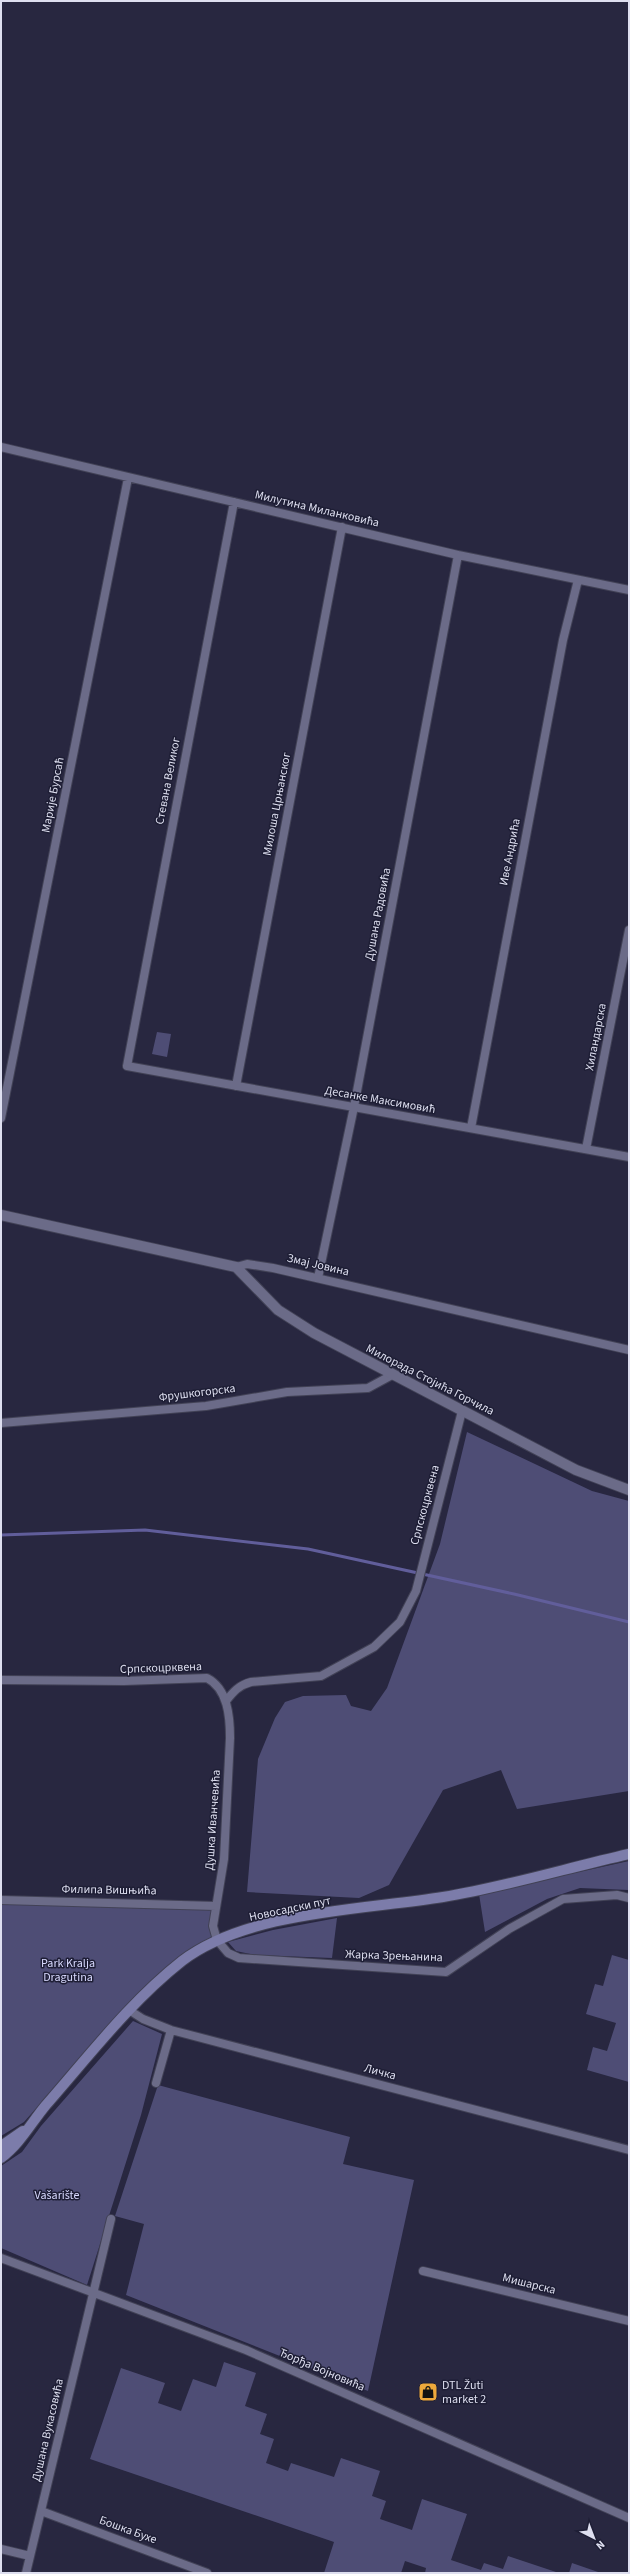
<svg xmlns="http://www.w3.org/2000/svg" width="630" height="2574" font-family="'Source Sans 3',sans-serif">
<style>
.green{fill:#4e4d75}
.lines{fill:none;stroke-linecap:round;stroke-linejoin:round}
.stream{stroke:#615e9b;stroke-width:3}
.minor-casing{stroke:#424256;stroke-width:10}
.tertiary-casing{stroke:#424256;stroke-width:12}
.secondary-casing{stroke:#424256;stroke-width:12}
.minor{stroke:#6b6b88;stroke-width:8}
.tertiary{stroke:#6b6b88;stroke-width:10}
.secondary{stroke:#7c7caa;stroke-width:10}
.labels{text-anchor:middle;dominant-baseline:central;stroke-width:3;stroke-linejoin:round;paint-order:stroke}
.street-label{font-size:12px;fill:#dedff0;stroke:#1e1e35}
.park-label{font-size:12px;fill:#d9daff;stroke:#1e1e35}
.poi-label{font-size:12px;fill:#dedff0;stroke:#1e1e35;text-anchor:start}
</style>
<rect width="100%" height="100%" fill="#282740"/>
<path class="green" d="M157,1032L171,1034L167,1057L152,1054Z
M467,1432L592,1491L629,1501V1791L517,1809L501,1770L443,1790L389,1885L359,1898L247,1892L258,1759L275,1718L285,1702L303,1696L346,1695L351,1706L371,1711L387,1688L440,1544Z
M629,1861V1890L580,1888L547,1899L485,1932L479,1894Z
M1,1900L216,1906L217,1940L127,2006L24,2122L1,2136Z
M337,1918L332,1958L255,1955L236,1951L228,1942L273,1930Z
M612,1955L629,1960V2082L587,2070L593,2047L607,2051L616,2023L586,2014L595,1984L603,1986Z
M133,2021L162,2034L141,2115L87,2285L1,2248V2166L22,2152L41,2126Z
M158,2085L350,2137L343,2164L414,2180L368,2391L126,2295L144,2224L115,2216Z
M224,2362L256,2373L245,2406L267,2414L260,2434L274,2439L266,2463L288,2471L291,2463L334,2477L341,2458L380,2471L372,2496L386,2501L380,2519L412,2530L422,2499L467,2514L451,2560L481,2570L484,2563L503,2569L508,2556L559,2573H425L426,2568L405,2561L401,2573H324L334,2542L90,2459L121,2368L165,2383L158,2403L181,2411L193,2379L216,2387Z
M572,2563L601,2573H569Z"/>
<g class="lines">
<path class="stream" d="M1,1535L145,1530L308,1549L514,1594L629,1622"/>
<g class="minor-casing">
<path id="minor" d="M1,447L458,555L629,590
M234,502L127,1066L629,1157
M236,1086L342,527
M1,1118L128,478
M471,1128L563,640L578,580
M586,1149L629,930
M236,1267L247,1264L273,1268L629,1350
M318,1278L354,1107L458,555
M1,1423L206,1406L287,1392L368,1388L392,1375
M1,1680L124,1681L207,1678C228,1689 230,1717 230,1738L224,1859L213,1926L217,1940L228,1953L239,1958L446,1972L509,1929L563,1899L617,1895L629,1898
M226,1701C233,1692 239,1685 251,1682L321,1676L374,1647L400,1622L416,1591L462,1411
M1,1900L216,1906
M129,2010L143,2019L171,2030L629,2150
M156,2083L171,2030
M1,2258L246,2350L629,2518
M423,2271L629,2321
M41,2511L207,2573
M1,2549L30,2556
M26,2573L111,2219"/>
</g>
<g class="tertiary-casing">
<path id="tertiary" d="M1,1215L236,1267L278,1310L314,1333L576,1470L629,1490"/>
</g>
<g class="secondary-casing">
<path id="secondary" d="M1,2146L23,2131
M1,2158C20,2144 31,2123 46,2105C89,2056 130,2002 182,1961C248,1911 363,1910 443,1897C505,1887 567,1868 629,1854"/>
</g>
<use href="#minor" class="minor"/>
<use href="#tertiary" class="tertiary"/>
<use href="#secondary" class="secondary"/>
</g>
<defs>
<g id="shop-square" transform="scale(1)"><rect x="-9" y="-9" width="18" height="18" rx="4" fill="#eda83b" stroke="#1e1e35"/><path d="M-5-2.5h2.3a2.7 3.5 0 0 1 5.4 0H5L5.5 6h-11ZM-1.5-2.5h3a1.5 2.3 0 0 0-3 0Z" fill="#111"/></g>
</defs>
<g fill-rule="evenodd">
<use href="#shop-square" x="428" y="2392"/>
</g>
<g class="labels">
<g class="street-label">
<text transform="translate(317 509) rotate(13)">Милутина Миланковића</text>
<text transform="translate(168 781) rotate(-79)">Стевана Великог</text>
<text transform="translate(53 795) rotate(-79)">Марије Бурсаћ</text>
<text transform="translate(277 804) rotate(-79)">Милоша Црњанског</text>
<text transform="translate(510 852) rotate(-79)">Иве Андрића</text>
<text transform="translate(378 914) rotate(-79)">Душана Радовића</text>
<text transform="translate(596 1037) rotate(-79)">Хиландарска</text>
<text transform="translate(380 1100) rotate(10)">Десанке Максимовић</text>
<text transform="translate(318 1265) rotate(13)">Змај Јовина</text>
<text transform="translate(430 1380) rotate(27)">Милорада Стојића Горчила</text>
<text transform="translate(197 1393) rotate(-7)">Фрушкогорска</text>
<text transform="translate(425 1505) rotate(-75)">Српскоцрквена</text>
<text transform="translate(161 1668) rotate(-2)">Српскоцрквена</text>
<text transform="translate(213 1820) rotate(-86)">Душка Иванчевића</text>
<text transform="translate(109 1890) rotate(1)">Филипа Вишњића</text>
<text transform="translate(290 1909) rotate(-12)">Новосадски пут</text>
<text transform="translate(394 1956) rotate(2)">Жарка Зрењанина</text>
<text transform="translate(380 2072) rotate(15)">Личка</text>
<text transform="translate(529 2284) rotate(14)">Мишарска</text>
<text transform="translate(322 2370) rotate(23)">Ђорђа Војновића</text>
<text transform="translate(48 2430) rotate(-77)">Душана Вукасовића</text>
<text transform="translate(128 2530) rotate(20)">Бошка Бухе</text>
</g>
<g class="park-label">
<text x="68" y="1963">Park Kralja<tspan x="68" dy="14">Dragutina</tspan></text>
<text x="57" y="2195">Vašarište</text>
</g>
<g class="poi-label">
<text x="442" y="2385">DTL Žuti<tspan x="442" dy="14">market 2</tspan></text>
</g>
</g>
<rect width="630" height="2574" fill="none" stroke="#dedff0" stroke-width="4"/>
<g transform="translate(594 2538) rotate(138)" stroke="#1e1e35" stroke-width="3" paint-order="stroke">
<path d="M0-3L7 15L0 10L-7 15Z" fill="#dedff0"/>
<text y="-6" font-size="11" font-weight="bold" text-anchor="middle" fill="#dedff0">N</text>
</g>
</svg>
